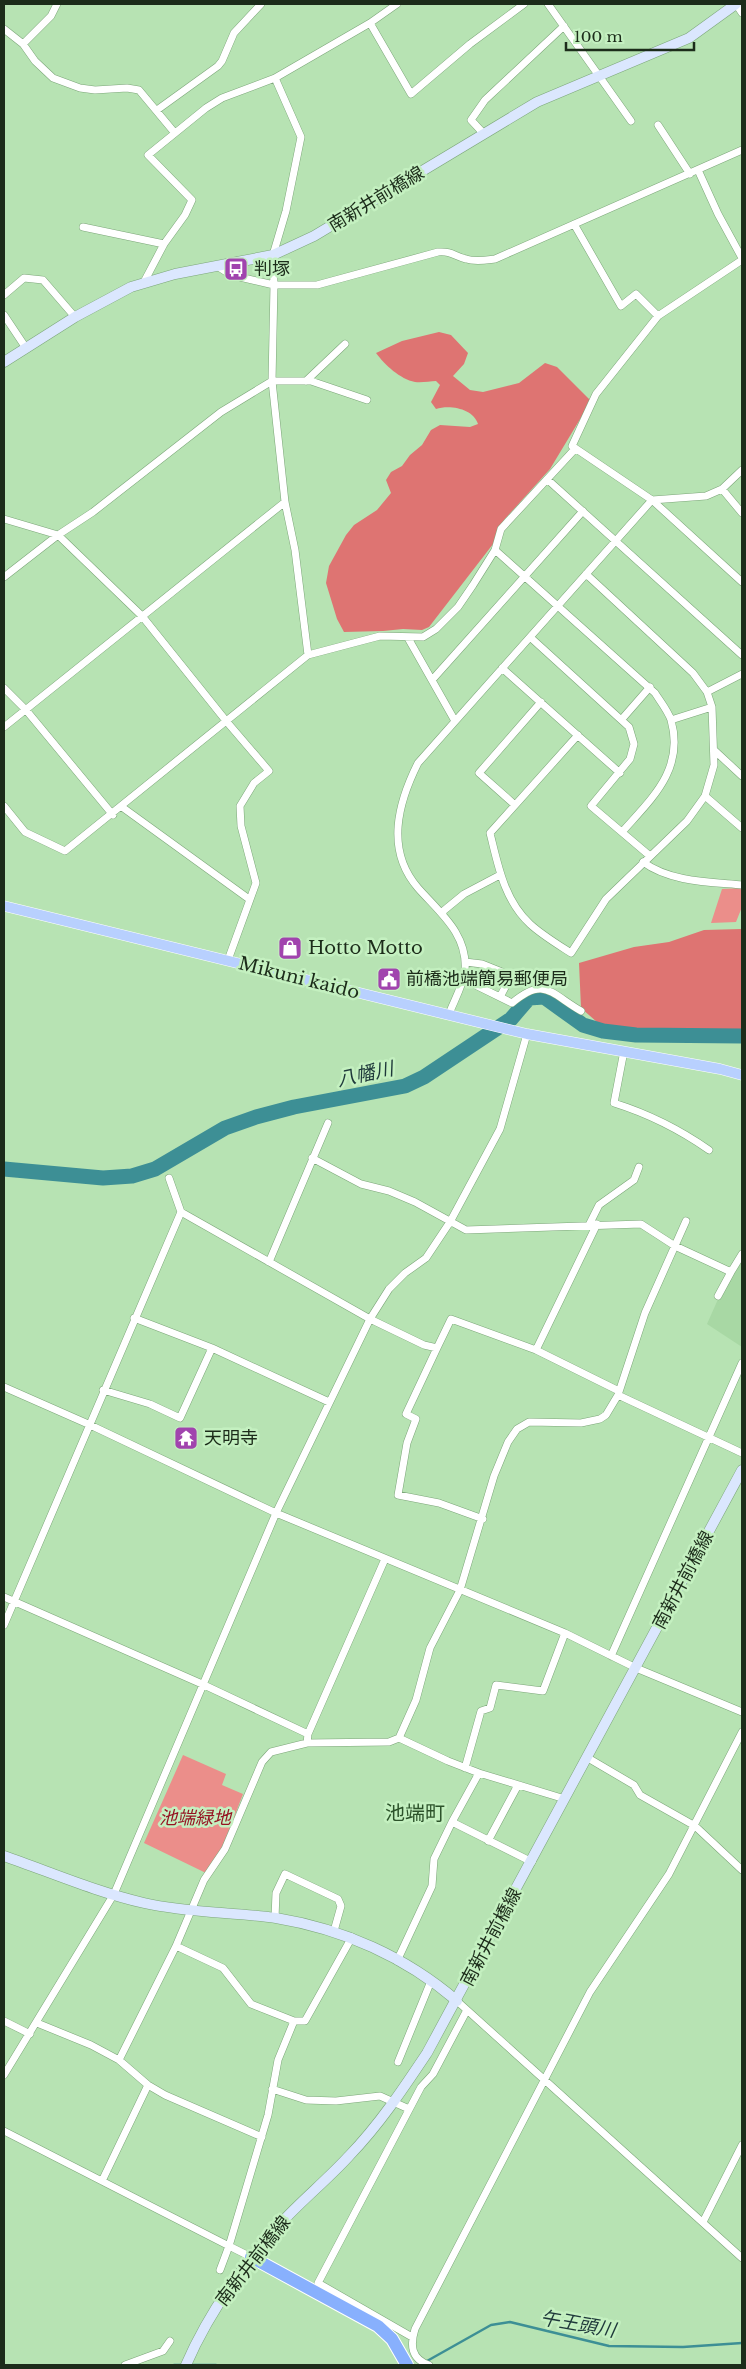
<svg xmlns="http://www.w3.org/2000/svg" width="746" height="2369" font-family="'Libre Baskerville','Noto Sans JP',serif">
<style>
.built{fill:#a8d8a4}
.green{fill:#eb8e8a}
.forest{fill:#de7472}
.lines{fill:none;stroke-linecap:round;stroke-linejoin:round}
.stream{stroke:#3d8f95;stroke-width:2.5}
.river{stroke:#3d8f95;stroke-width:15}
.street-casing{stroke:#7ca679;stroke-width:8}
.secondary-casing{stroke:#7ca679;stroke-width:11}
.primary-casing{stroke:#fff;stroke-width:11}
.highway-casing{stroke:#fff;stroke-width:14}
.street{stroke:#fff;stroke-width:7}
.secondary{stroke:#dbe7fe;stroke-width:10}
.primary{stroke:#b8d0fe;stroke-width:10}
.highway{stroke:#88b0fd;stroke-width:12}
.labels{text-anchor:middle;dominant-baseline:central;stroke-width:5;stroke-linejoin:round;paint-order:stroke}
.street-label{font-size:18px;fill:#1c2c1a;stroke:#c4f0c0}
.poi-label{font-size:18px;fill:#1c2c1a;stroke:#c4f0c0;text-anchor:start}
.park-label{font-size:18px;font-style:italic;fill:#951322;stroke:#c4f0c0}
.water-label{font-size:19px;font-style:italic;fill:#1e383a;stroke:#c4f0c0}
.quarter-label{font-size:20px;fill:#2c522a;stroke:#c4f0c0}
</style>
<rect width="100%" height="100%" fill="#b7e3b3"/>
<path class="built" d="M742,1261V1347L707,1324L719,1297Z"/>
<path class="green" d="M742,888V907L736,922L711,923L722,889Z
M183,1755L226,1774L222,1785L243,1794L223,1846L206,1873L144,1843Z"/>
<path class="forest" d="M439,332L451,335L468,353L464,364L453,376L470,390L483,392L519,383L545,363L557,367L591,401L550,469L504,520L500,535L429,627L422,630L403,629L383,631L344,632L337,619L326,583L329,566L346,535L354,525L377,510L391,493L386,480L391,472L402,466L410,455L422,445L431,430L440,425L470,427L478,424C474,409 450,404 436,409L431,402L440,385L436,381C430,381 422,383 415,382C400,379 385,365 376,353L402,341Z
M742,929V1032L712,1033L671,1028L614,1037L581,1008L579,963L634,947L669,942L704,930Z"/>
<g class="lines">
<path class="stream" d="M427,2361L491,2325L510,2322L609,2346L683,2347L742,2343
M174,2365H184
M190,2365H216"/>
<path class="river" d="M4,1169L103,1178L132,1176L155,1169L225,1128L256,1117L294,1107L405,1086L424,1077L511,1019L529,998L544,997L583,1025L603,1031L636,1035L742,1036"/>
<g class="street-casing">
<path id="street" d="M548,4L631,121
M736,4L742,13
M370,23L411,94L470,44L524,4
M4,29L23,44L35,61L53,78L80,88L95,90L127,88L139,90L174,132
M23,44L51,16L57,4
M275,78L301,137L286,211L273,255L274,285L272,381L285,502L295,550L308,655
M157,110L218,66L222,61L234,33L261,4
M658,125L690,174
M484,134L471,120L485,100L564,26
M698,170L718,214L742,258
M574,224L621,306L636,294L658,316
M83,227L164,244
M742,260L658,316L596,394L572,446L652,500L742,582
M217,266L231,275L274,285H317L438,252C452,251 454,256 466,259C476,262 486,260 495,259L742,150
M144,282L164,244L185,215L192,200L148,155L206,108L222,98L275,78L370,23L397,4
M4,295L24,278L43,280L75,317
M4,315L26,348
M306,381L345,344
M548,480L742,655
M722,489L742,513
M4,519L58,535L142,616L227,722L269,771L254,783L240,806L241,826L256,883L228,960
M495,550L655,693C660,701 668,711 671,720C685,770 651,799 622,832
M4,577L58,535L93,512L221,412L272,381H311L367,400
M530,637L629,727L634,744L630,759L591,806L650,856
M408,638L455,721
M502,668L620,773
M432,680L583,511
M4,688L26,710L113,815
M707,692L742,674
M622,719L650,687
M671,720L712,707
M4,727L285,502
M578,735L490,833C498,865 504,900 530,924C542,935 557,944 571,953L606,899L687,821L705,796L714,765L712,707L707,692L693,673L586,574
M714,750L742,776
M705,796L742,828
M515,805L479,773L541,702
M4,806L25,832L65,851L308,655L380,636L423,637L436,629L458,607L473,585L495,550L501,529L575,449
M122,807L249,899
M643,862C670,882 710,882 742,885
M442,912L464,894L500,875
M465,962L482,964L507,974L509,980L500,997
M463,979L512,1003C544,976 550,993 581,1011
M449,1014C454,1001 463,985 465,971C468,934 440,913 418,888C385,850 398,803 418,763L652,500L706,496L722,489L742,470
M624,1051L614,1103C649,1114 679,1129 709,1150
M312,1158L361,1184L389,1191L415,1202L466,1230L641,1224L675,1246L731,1272L742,1254
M169,1178L181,1212
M686,1221L645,1313L618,1395L742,1453
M589,1225L599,1205L634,1180L639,1167
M269,1262L328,1123
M718,1296L731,1272
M134,1318L212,1348L329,1402
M437,1348L406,1414L416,1419L407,1443L398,1495L439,1503L483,1519
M536,1350L597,1224
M4,1387L88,1424L276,1513L565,1633L636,1668L742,1712
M103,1390L150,1404L180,1418L212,1348
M4,1597L202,1684L308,1734L307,1743
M4,1625L181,1212L370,1319L424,1345L437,1348L451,1319L536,1350L619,1391
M611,1656L742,1363
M308,1734L385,1559
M399,1738L448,1761L479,1773
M588,1758L634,1785L640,1795L695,1826L742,1870
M465,1768L481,1711L490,1708L496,1685L543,1691L565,1633
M488,1841L518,1785
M532,1862L452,1822L479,1773L565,1799
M275,1918L276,1893L285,1874L338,1899L341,1906L334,1931
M176,1946L223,1968L251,2004L294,2021
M397,1961L432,1886L434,1859L452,1822
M457,2001L742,2258
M4,2021L30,2034
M37,2023L91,2045L119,2060L148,2085L165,2095L262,2137
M119,2060L176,1946L204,1880L225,1849L262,1762L271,1752L307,1743L389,1742L399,1738L416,1700L430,1648L460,1590L494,1476L508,1442L517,1429L529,1422L581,1423L600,1419L606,1415L618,1395
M398,2062L431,1981
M4,2075L114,1894L276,1513L370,1319L389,1289L405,1273L426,1258L450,1222L500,1129L527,1034
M272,2089L306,2100L336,2101L380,2096L409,2109
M4,2131L229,2246L268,2115L278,2060L294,2021H305L352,1937
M102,2181L148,2085
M703,2222L742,2145
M220,2270L229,2246L251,2257
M412,2337L318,2283L421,2087L433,2074L467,2010
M125,2365L163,2351L170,2341
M429,2365C411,2359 410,2345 415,2329L590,1992L669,1874L742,1732"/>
</g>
<g class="secondary-casing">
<path id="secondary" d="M4,362L75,317L131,287L175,274L273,255L314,236L537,102L689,38L736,4
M4,1856C50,1872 96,1892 144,1903C188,1913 232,1912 276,1918C343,1929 406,1957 457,2001
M186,2365C209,2312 242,2266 281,2223C302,2200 327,2180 349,2156C379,2125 403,2089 427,2053L742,1470"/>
</g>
<g class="primary-casing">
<path id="primary" d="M4,906L527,1034L720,1069L742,1075"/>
</g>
<g class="highway-casing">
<path id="highway" d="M251,2257L378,2326L392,2339L407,2365"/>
</g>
<use href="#street" class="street"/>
<use href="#secondary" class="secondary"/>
<use href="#primary" class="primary"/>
<use href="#highway" class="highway"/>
</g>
<defs>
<g id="bus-square" transform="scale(1.25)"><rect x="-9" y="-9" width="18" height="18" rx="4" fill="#a144ae" stroke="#c4f0c0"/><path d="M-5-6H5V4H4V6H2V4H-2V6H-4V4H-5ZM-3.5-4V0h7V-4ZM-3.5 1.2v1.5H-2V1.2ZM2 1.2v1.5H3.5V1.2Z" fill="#fff"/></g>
<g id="shop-square" transform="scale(1.25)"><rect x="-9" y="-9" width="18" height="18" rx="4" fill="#a144ae" stroke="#c4f0c0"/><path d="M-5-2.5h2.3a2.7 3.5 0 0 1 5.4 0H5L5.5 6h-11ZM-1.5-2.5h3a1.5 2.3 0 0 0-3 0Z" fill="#fff"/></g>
<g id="civic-square" transform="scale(1.25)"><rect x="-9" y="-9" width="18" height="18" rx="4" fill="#a144ae" stroke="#c4f0c0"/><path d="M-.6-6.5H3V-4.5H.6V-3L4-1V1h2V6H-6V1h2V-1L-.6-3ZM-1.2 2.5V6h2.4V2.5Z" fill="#fff"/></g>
<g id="temple-square" transform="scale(1.25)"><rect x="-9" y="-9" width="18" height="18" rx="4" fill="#a144ae" stroke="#c4f0c0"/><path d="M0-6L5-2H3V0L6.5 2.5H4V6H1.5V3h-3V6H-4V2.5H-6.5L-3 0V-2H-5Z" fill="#fff"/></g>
</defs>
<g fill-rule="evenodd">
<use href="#bus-square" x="236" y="269"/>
<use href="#shop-square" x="290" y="948"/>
<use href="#civic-square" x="389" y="979"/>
<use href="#temple-square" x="186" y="1438"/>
</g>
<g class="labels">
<g class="street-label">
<text transform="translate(376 199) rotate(-31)">南新井前橋線</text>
<text transform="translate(299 978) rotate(14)">Mikuni kaido</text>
<text transform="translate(683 1580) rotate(-62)">南新井前橋線</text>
<text transform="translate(491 1937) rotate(-62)">南新井前橋線</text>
<text transform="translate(253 2261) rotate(-52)">南新井前橋線</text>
</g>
<g class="poi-label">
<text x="254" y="269">判塚</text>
<text x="308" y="948">Hotto Motto</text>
<text x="406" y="979">前橋池端簡易郵便局</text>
<text x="204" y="1438">天明寺</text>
</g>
<g class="park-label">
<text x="195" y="1818">池端緑地</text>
</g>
<g class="water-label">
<text transform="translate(365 1074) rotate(-12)">八幡川</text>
<text transform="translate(578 2324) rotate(10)">午王頭川</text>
</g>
<g class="quarter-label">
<text x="415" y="1813">池端町</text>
</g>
</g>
<rect width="746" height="2369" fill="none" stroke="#1c2c1a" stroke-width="10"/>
<path d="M566 42v8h128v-8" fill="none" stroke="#1c2c1a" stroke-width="2.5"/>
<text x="574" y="42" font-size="15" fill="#1c2c1a" stroke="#c4f0c0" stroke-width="4" paint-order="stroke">100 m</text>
</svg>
